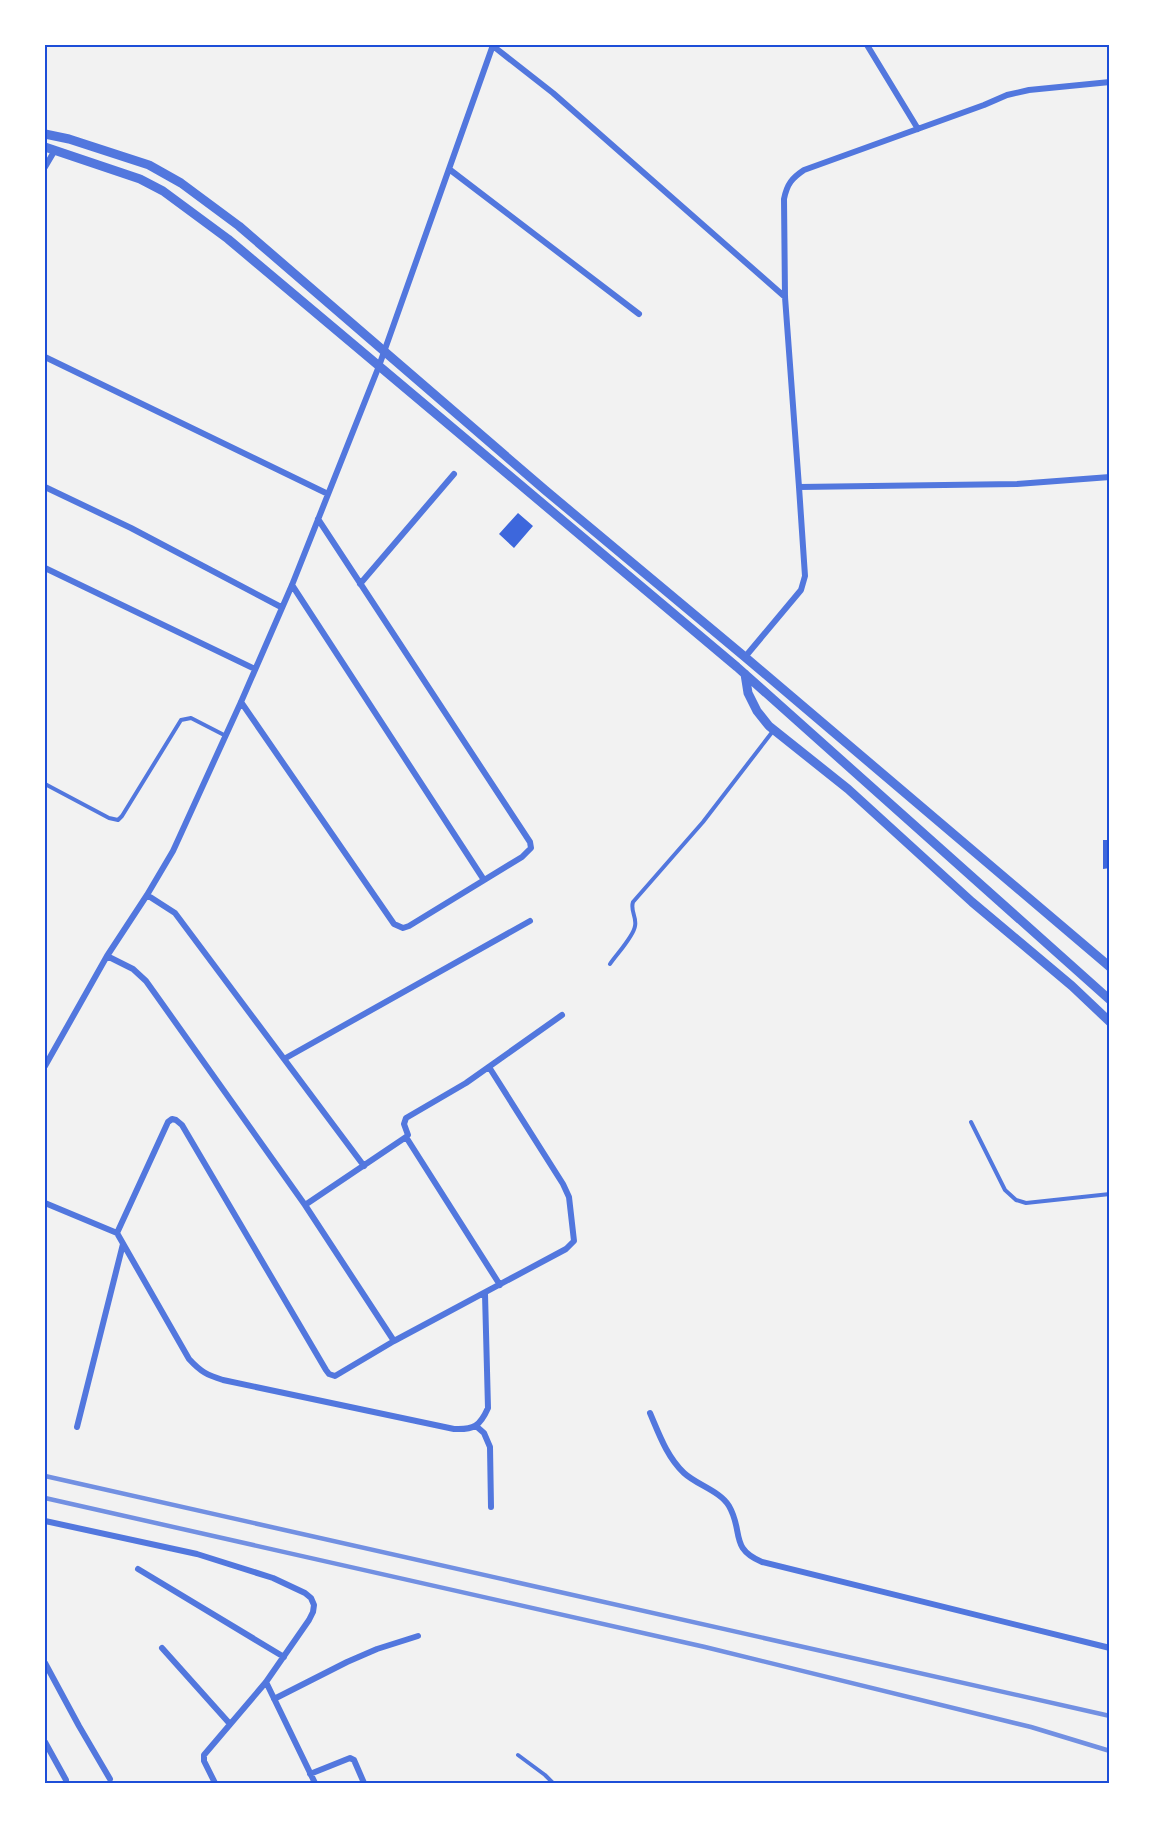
<svg xmlns="http://www.w3.org/2000/svg" width="1155" height="1828" font-family="Ubuntu,sans-serif">
<style>
.building{fill:#3d67dc}
.lines{fill:none;stroke-linecap:round;stroke-linejoin:round}
.service{stroke:#5277de;stroke-width:4}
.minor{stroke:#5277de;stroke-width:6}
.tertiary{stroke:#5277de;stroke-width:9}
.rail{stroke:#7290e2;stroke-width:4.5}
.neatline{fill:none;stroke:#1d4ed8;stroke-width:2}
</style>
<rect width="100%" height="100%" fill="#f2f2f2"/>
<path class="building" d="M518,513L533,526L514,548L499,534Z
M1103,840H1110V868L1103,869Z"/>
<g class="lines">
<path class="service" d="M45,784L109,818L118,820L122,816L181,720L191,718L226,736
M610,964C616,955 634,936 635,926C637,917 630,911 633,902L703,822L773,731
M971,1122L1005,1190L1016,1200L1026,1203L1110,1194
M518,1755L545,1775L553,1783"/>
<path class="minor" d="M867,45L918,129
M493,46L553,93L785,297
M45,167L55,150
M449,169L639,314
M45,357L328,494
M45,487L131,528L281,607
M799,487L785,297L784,199C787,184 792,178 804,170L984,105L1007,95L1029,90L1110,82
M45,568L255,669
M360,584L454,474
M292,585L484,880
M745,657L801,590L805,576L799,487L1017,484L1110,477
M241,702L394,924L403,928L409,926L522,857L531,848L530,842L318,519
M147,895L175,913L364,1166
M107,956L133,969L146,981L156,995L305,1205L394,1341
M284,1059L530,921
M45,1066L107,956L147,895L173,851L241,702L292,585L379,366L493,45
M406,1137L500,1285
M45,1203L117,1233L189,1359C201,1372 207,1375 223,1380L454,1429C474,1430 480,1426 488,1408L485,1294
M305,1205L406,1137L408,1135L404,1124L406,1118L466,1083L562,1015
M117,1233L168,1122L172,1119L176,1120L182,1125L326,1370L329,1374L335,1376L394,1341L566,1249L574,1241L569,1197L563,1184L489,1067
M650,1413C659,1434 667,1457 684,1473C697,1485 720,1491 729,1506C744,1532 729,1548 762,1562L1110,1648
M476,1426L484,1433L490,1447L491,1507
M77,1427L123,1244
M45,1521L197,1554L273,1578L305,1593L311,1598L314,1605L313,1612L309,1620L266,1682L204,1755V1761L215,1783
M138,1569L284,1657
M162,1648L230,1724
M45,1663L79,1726L110,1779
M266,1682L315,1783
M274,1699L347,1662L377,1649L418,1636
M45,1742L66,1780
M310,1774L350,1758L354,1760L364,1783"/>
<path class="tertiary" d="M45,134L69,139L149,165L181,183L239,226L545,490L745,657L1110,967
M45,147L140,179L163,191L228,239L737,667L1110,1000
M745,674L748,693L757,711L769,726L848,789L972,902L1072,986L1110,1022"/>
<path class="rail" d="M45,1476L1110,1716
M45,1498L705,1647L1031,1727L1110,1751"/>
</g>
<rect width="1155" height="1828" fill="none" stroke="#ffffff" stroke-width="93"/>
<rect x="46" y="46" width="1062" height="1736" class="neatline"/>
</svg>
